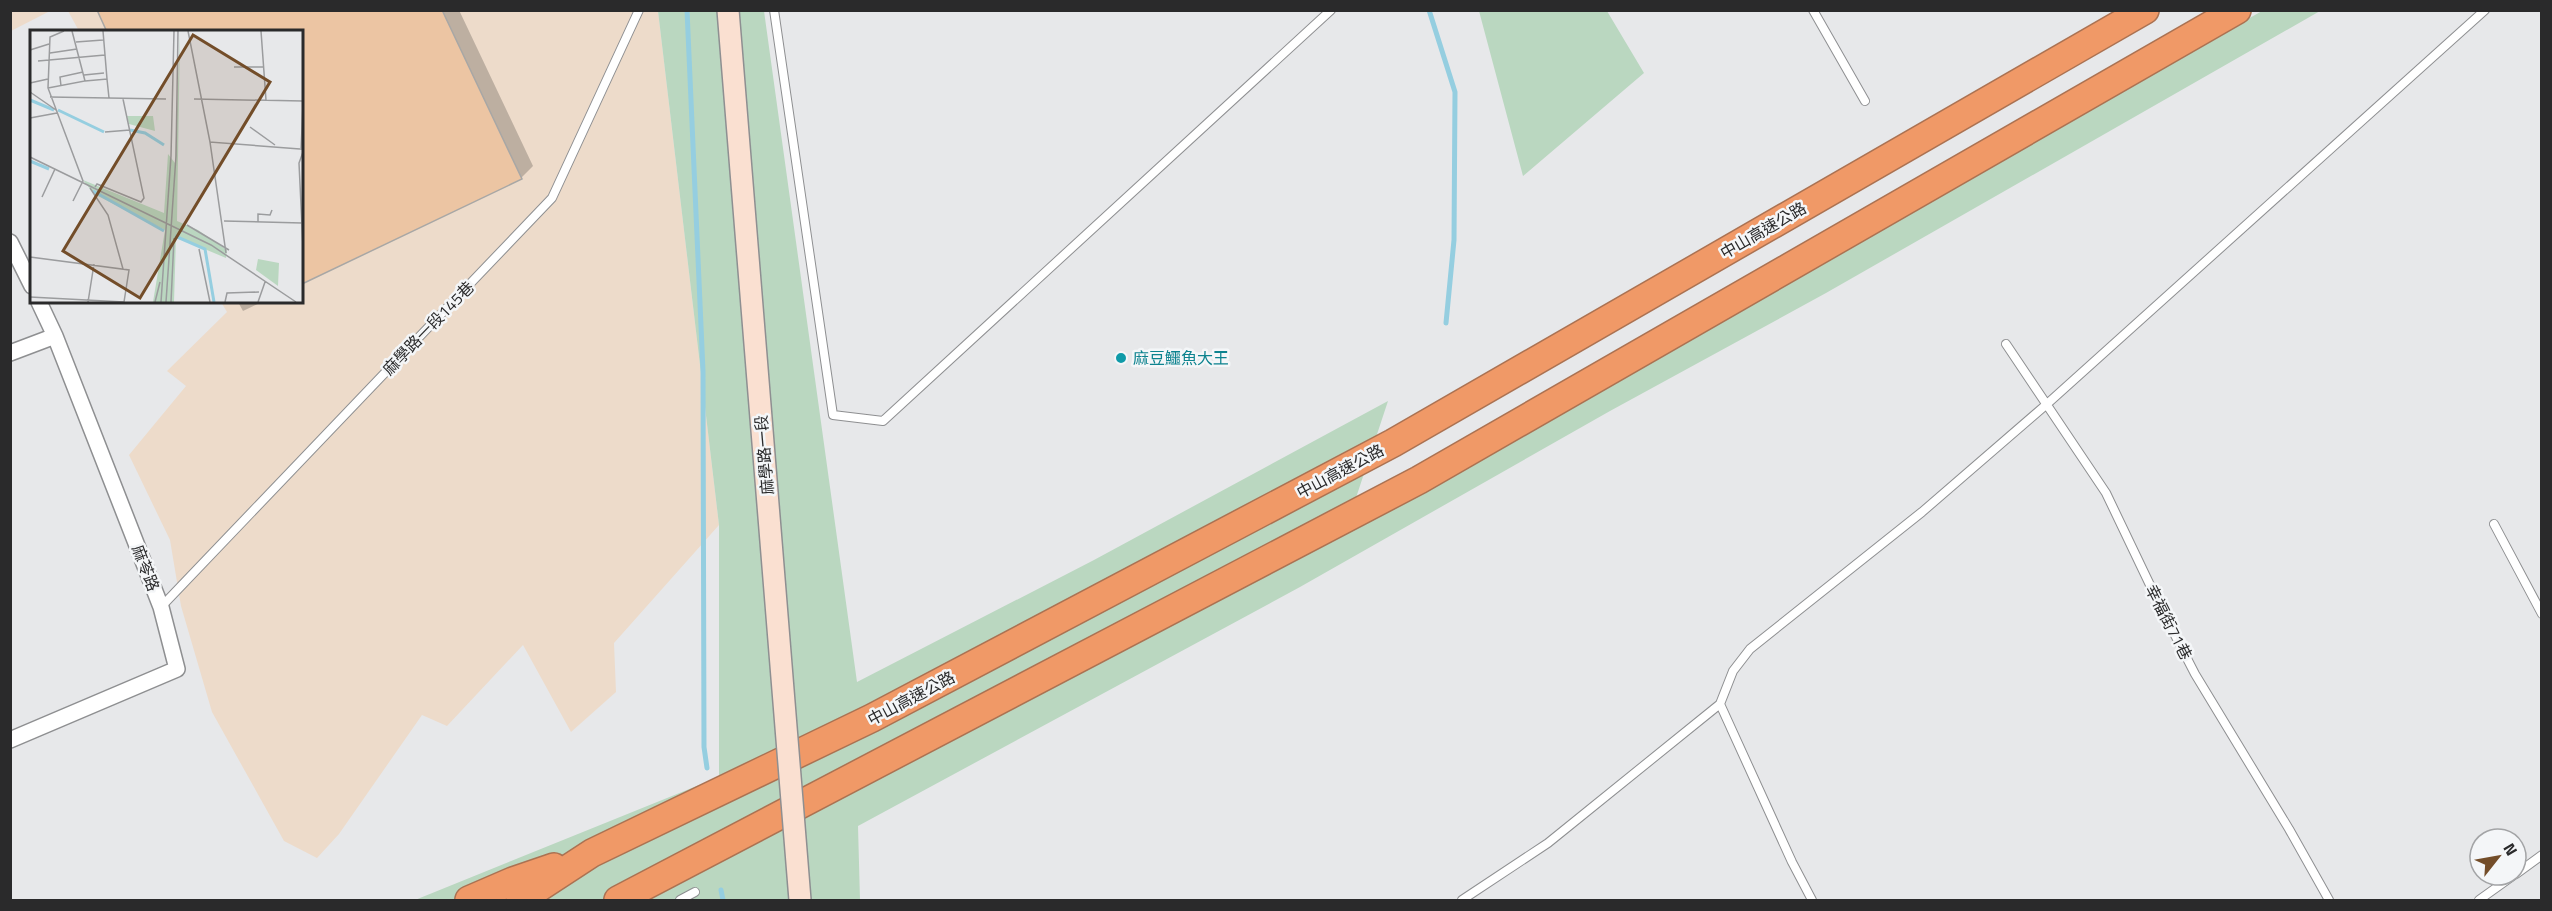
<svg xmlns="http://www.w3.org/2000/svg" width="2552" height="911" font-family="'Titillium Web','Noto Sans TC',sans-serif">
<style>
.industrial{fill:#eddbca}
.green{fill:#bad7c0}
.shadow{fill:#0003}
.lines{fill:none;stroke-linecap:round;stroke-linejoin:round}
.stream{stroke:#95cee0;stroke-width:5}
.building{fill:#ecc5a3;stroke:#a8a7a5;stroke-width:1.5}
.lane-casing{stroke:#8e8f91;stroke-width:10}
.street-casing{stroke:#8e8f91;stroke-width:18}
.highway-casing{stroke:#ab7252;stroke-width:30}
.lane{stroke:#fff;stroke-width:8}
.street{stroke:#fff;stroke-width:15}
.highway{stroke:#f09967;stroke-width:27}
.secondary-bridge-casing{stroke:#8e8f91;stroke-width:24;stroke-linecap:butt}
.secondary-bridge{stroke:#fae0d1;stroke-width:21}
.culture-dot{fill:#0f9aa8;stroke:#f4f6f8;stroke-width:2}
.labels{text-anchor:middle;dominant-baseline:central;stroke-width:5;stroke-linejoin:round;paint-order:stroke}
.street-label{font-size:16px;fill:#2a2a2b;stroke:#f4f6f8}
.culture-label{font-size:16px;fill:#0d838f;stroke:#f4f6f8;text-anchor:start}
.inset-river{fill:none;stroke:#95cee0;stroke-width:3}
.inset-road{fill:none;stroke:#9b9c9e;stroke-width:1.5}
.view{fill:#734d29;fill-opacity:0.15;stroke:#734d29;stroke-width:3}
.inset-edge{fill:none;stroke:#2a2a2b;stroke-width:3}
</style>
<rect width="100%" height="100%" fill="#e7e8ea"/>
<path class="industrial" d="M11,10H50V11L11,31Z
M68,11H658L719,525L614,643L616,692L571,732L523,645L447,726L422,715L339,834L317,858L284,841L212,712L181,606L170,540L129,455L186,386L167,371L227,312L221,302H302V32L79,31Z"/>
<path class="green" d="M658,11H764L857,682L1094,560L1388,401L1347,525L1620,374L2262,11H2320L1826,293L1610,411L1300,587L858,826L860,900H415L719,777V525Z
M1479,11H1607L1644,73L1523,176Z"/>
<path class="shadow" d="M99,10H459L533,166L521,178L302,283V32Z
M238,302H262L243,311Z"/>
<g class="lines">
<path class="stream" d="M687,10L703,371L704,747L707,768
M1429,10L1455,92L1454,240L1446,323
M721,890L723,900"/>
</g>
<path class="building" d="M97,10H442L522,179L302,284V32H107Z"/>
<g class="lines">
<g class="lane-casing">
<path id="lane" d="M774,10L833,415L883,421L1331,10
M1813,10L1865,101
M2006,344L2106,493L2161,608L2195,674L2289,829L2329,900
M2494,524L2542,614
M161,607L552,198L639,10
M1720,704L1733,671L1750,649L1922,512L2047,404L2485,10
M2516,874L2542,855
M680,900L695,892
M1462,900L1548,843L1720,704L1792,862L1812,900
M2479,900L2514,875"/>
</g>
<g class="street-casing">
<path id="street" d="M10,242L32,286
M10,353L55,336
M10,740L177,669L161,607L55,336L39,302"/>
</g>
<g class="highway-casing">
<path id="highway" d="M469,900L513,881L554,867
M520,900L592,853L872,718L1393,443L2145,10
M618,900L1419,480L2237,10"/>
</g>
<use href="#lane" class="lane"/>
<use href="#street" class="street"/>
<use href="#highway" class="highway"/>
<g class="secondary-bridge-casing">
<path id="secondary-bridge" d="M728,10L800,900"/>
</g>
<use href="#secondary-bridge" class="secondary-bridge"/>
</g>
<circle class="culture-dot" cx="1121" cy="358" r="6"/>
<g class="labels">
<g class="street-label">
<text transform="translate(1763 230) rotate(-30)">中山高速公路</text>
<text transform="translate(428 328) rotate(-46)">麻學路一段145巷</text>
<text transform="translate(764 455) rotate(-95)">麻學路一段</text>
<text transform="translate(1340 471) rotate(-28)">中山高速公路</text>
<text transform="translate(146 568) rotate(69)">麻苓路</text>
<text transform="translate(2169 622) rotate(63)">幸福街71巷</text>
<text transform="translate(911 698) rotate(-28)">中山高速公路</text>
</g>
<g class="culture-label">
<text x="1133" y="358">麻豆鱷魚大王</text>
</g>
</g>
<g transform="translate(30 30)">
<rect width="273" height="273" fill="#e7e8ea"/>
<path d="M150,1L147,191L168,200L197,220L196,228L146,207L144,272H123L135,200L64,164L53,150L134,183L138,124L145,133ZM97,86H123L125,101L99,94ZM228,229L249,233L248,256L226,240Z" fill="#bad7c0"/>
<path class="inset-river" d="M0,70L24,80M28,80L74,102M100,100L115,103L134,115M0,131L19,139M63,161L134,201M145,206L175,219L184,272"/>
<path class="inset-road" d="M34,1L20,7L18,58L53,151L43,171M73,1L77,49M158,1L180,112M231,1L236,70M46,12L73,10M0,20L19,14M20,23L47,19M8,31L75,25M204,37H234M54,45L74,43M55,51L77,49L79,68M0,53L18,49M31,56L30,47L53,42M18,58L55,51L42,1M0,62L26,80M20,67L136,69M164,69L273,71M0,88L27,83M220,97L245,115M75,102L100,100M271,120L273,75M273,122L269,133L273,217M0,127L181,215L266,272M65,157L67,154L111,172L114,168L93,69M60,158L78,185L93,239M12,167L25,139M194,191L272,193M228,192V184L240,185L242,180M157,195L199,220M169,219L180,272M196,223L180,112L270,119M0,227L99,240L94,272M0,267L94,272M58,272L64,234M125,272L130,252M131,272L141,126L144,1M136,272L146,126L148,1M141,272L144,208M195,272L197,263L229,262M228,272L235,252"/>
<path class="view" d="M163,5L240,52L110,268L33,221Z"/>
<rect width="273" height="273" class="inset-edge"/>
</g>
<rect width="2552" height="911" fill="none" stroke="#2a2a2b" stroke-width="24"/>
<g transform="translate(2498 857) rotate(59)"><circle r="28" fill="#f4f6f8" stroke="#a3a4a6" stroke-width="1.5"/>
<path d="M0-4.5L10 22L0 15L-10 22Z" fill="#734d29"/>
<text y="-9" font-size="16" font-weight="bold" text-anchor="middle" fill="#2a2a2b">N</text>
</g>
</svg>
